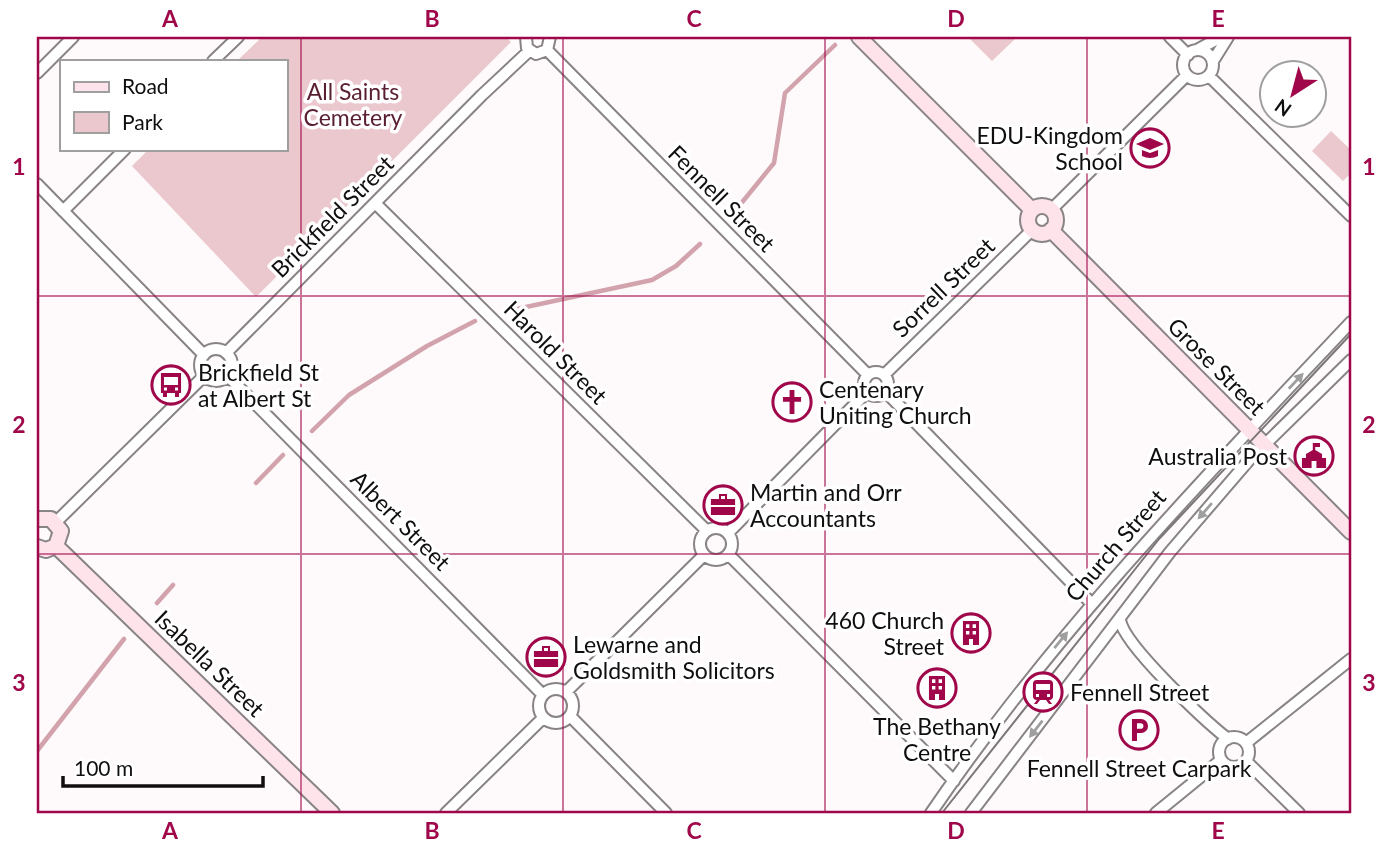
<svg xmlns="http://www.w3.org/2000/svg" width="1388" height="850" font-family="Lato,sans-serif">
<style>
.green{fill:#ebc7ce}
.lines{fill:none;stroke-linecap:round;stroke-linejoin:round}
.stream{stroke:#d2a3ad;stroke-width:4.5}
.street-casing{stroke:#888384;stroke-width:14}
.secondary-casing{stroke:#888384;stroke-width:18}
.street{stroke:#fff;stroke-width:10}
.secondary{stroke:#fee4ea;stroke-width:14}
.tram{stroke:#7b7778;stroke-width:2}
.oneway{fill:#9f9f9f}
.grid{fill:none;stroke:#a0074a;stroke-width:2;stroke-opacity:0.55}
.labels{text-anchor:middle;dominant-baseline:central;stroke-width:7;stroke-linejoin:round;paint-order:stroke}
.park-label{font-size:23px;fill:#591f30;stroke:#fff}
.poi-label{font-size:23px;fill:#100e0f;stroke:#fff;text-anchor:start}
.street-label{font-size:23px;fill:#100e0f;stroke:#fff}
.neatline{fill:none;stroke:#a0074a;stroke-width:2.5}
.grid-label{font-size:23px;text-anchor:middle;font-weight:bold;fill:#a0074a}
</style>
<rect width="100%" height="100%" fill="#fef9fa"/>
<path class="green" d="M262,37H506L511,42L256,297L132,166L149,149H285V61H237Z
M968,37H1017L992,61Z
M1331,131L1351,150V173L1343,181L1312,151Z"/>
<g class="lines">
<path class="stream" d="M735,211L774,163L785,93L835,45
M512,310L652,280L676,266L700,244
M312,431L349,395L427,346L475,321
M256,483L283,455
M157,603L173,585
M37,751L124,639"/>
<g class="street-casing">
<path id="street" d="M526,37L527,48L536,54L547,50L550,37
M1170,37L1188,55
M547,50L868,375
M1197,50L1221,37
M1183 65a15 15 0 1 1 30 0a15 15 0 1 1-30 0Z
M213,61L238,37
M1213,61L1228,37
M37,73L73,37
M1209,76L1351,216
M37,184L204,355
M375,203L707,531
M1051,210L1187,75
M63,211L125,149
M200 365a16 16 0 1 1 32 0a16 16 0 1 1-32 0Z
M226,353L482,95L529,51
M864 384a12 12 0 1 1 24 0a12 12 0 1 1-24 0Z
M884,375L1032,230
M228,376L543,695
M886,392L1091,603
M56,522L204,376
M700 544a16 16 0 1 1 32 0a16 16 0 1 1-32 0Z
M728,533L867,392
M729,555L954,781
M1120,620C1124,645 1205,721 1228,739
M539 706a17 17 0 1 1 34 0a17 17 0 1 1-34 0Z
M566,692L704,555
M570,716L666,813
M1219 752a15 15 0 1 1 30 0a15 15 0 1 1-30 0Z
M1246,743L1351,659
M1246,761L1299,813
M446,813L543,718
M931,813C1053,634 1203,479 1351,322
M971,813L1170,552L1250,459L1351,360
M1156,813L1221,760"/>
</g>
<g class="secondary-casing">
<path id="secondary" d="M859,37L1032,210
M1028 220a14 14 0 1 1 28 0a14 14 0 1 1-28 0Z
M1051,230L1351,532
M37,519H51L61,531L56,546L46,550L37,547
M56,546L332,813"/>
</g>
<use href="#street" class="street"/>
<use href="#secondary" class="secondary"/>
<path class="tram" d="M942,813L1159,539L1351,334"/>
</g>
<defs><path id="oneway-solid" d="M-6-.8H1V-3.2L6.5 0L1 3.2V.8H-6Z" transform="scale(1.75)"/></defs>
<g class="oneway">
<use href="#oneway-solid" transform="translate(1296 381) rotate(-47)"/>
<use href="#oneway-solid" transform="translate(1205 511) rotate(131)"/>
<use href="#oneway-solid" transform="translate(1061 640) rotate(-51)"/>
<use href="#oneway-solid" transform="translate(1036 729) rotate(128)"/>
</g>
<path class="grid" d="M301,37V813M563,37V813M825,37V813M1087,37V813M37,296H1351M37,554H1351"/>
<defs>
<g id="school-ring" transform="scale(2.0125)"><circle r="9.5" fill="#fff" stroke="#a0074a" stroke-width="1.5"/><path d="M0-5L7-2L0 1L-7-2ZM-4 1L0 2.5L4 1V4Q0 6-4 4Z" fill="#a0074a"/></g>
<g id="bus-ring" transform="scale(2.0125)"><circle r="9.5" fill="#fff" stroke="#a0074a" stroke-width="1.5"/><path d="M-5-6H5V4H4V6H2V4H-2V6H-4V4H-5ZM-3.5-4V0h7V-4ZM-3.5 1.2v1.5H-2V1.2ZM2 1.2v1.5H3.5V1.2Z" fill="#a0074a"/></g>
<g id="church-ring" transform="scale(2.0125)"><circle r="9.5" fill="#fff" stroke="#a0074a" stroke-width="1.5"/><path d="M-1.2-6h2.4v3.5h3.3v2.4h-3.3V6h-2.4V-.1h-3.3v-2.4h3.3Z" fill="#a0074a"/></g>
<g id="civic-ring" transform="scale(2.0125)"><circle r="9.5" fill="#fff" stroke="#a0074a" stroke-width="1.5"/><path d="M-.6-6.5H3V-4.5H.6V-3L4-1V1h2V6H-6V1h2V-1L-.6-3ZM-1.2 2.5V6h2.4V2.5Z" fill="#a0074a"/></g>
<g id="office-ring" transform="scale(2.0125)"><circle r="9.5" fill="#fff" stroke="#a0074a" stroke-width="1.5"/><path d="M-6-3h4V-5.5h4V-3h4V5H-6ZM-1-4.5V-3h2v-1.5ZM-6 0V1H6V0Z" fill="#a0074a"/></g>
<g id="building-ring" transform="scale(2.0125)"><circle r="9.5" fill="#fff" stroke="#a0074a" stroke-width="1.5"/><path d="M-4-6H4V6H1V3H-1V6H-4ZM-2.5-4.3h1.7v1.8h-1.7ZM.8-4.3h1.7v1.8H.8ZM-2.5-1h1.7V.8h-1.7ZM.8-1h1.7V.8H.8Z" fill="#a0074a"/></g>
<g id="station-ring" transform="scale(2.0125)"><circle r="9.5" fill="#fff" stroke="#a0074a" stroke-width="1.5"/><path d="M-3-6H3Q5-6 5-4V2Q5 4 3 4L4.5 6H3L1.5 4h-3L-3 6H-4.5L-3 4Q-5 4-5 2V-4Q-5-6-3-6ZM-3.5-4v3h7v-3ZM-3.5 1v1.5H-2V1ZM2 1v1.5H3.5V1Z" fill="#a0074a"/></g>
<g id="parking-ring" transform="scale(2.0125)"><circle r="9.5" fill="#fff" stroke="#a0074a" stroke-width="1.5"/><path d="M-3.5-5.5H1a3.5 3.5 0 0 1 0 7H-1V5.5H-3.5ZM-1-3.4V-.6H.8a1.4 1.4 0 0 0 0-2.8Z" fill="#a0074a"/></g>
</defs>
<g fill-rule="evenodd">
<use href="#school-ring" x="1150" y="148"/>
<use href="#bus-ring" x="171" y="385"/>
<use href="#church-ring" x="792" y="402"/>
<use href="#civic-ring" x="1314" y="456"/>
<use href="#office-ring" x="723" y="505"/>
<use href="#building-ring" x="971" y="633"/>
<use href="#office-ring" x="546" y="657"/>
<use href="#building-ring" x="937" y="688"/>
<use href="#station-ring" x="1043" y="692"/>
<use href="#parking-ring" x="1139" y="730"/>
</g>
<g class="labels">
<g class="park-label">
<text x="353" y="91">All Saints<tspan x="353" dy="26">Cemetery</tspan></text>
</g>
<g class="poi-label">
<text x="1123" y="135" text-anchor="end">EDU-Kingdom<tspan x="1123" dy="26">School</tspan></text>
<text x="198" y="372">Brickfield St<tspan x="198" dy="26">at Albert St</tspan></text>
<text x="819" y="389">Centenary<tspan x="819" dy="26">Uniting Church</tspan></text>
<text x="1287" y="456" text-anchor="end">Australia Post</text>
<text x="750" y="492">Martin and Orr<tspan x="750" dy="26">Accountants</tspan></text>
<text x="944" y="620" text-anchor="end">460 Church<tspan x="944" dy="26">Street</tspan></text>
<text x="573" y="644">Lewarne and<tspan x="573" dy="26">Goldsmith Solicitors</tspan></text>
<text x="1070" y="692">Fennell Street</text>
<text x="937" y="726" text-anchor="middle">The Bethany<tspan x="937" dy="26">Centre</tspan></text>
<text x="1139" y="768" text-anchor="middle">Fennell Street Carpark</text>
</g>
<g class="street-label">
<text transform="translate(722 198) rotate(45)">Fennell Street</text>
<text transform="translate(332 216) rotate(-45)">Brickfield Street</text>
<text transform="translate(943 287) rotate(-44)">Sorrell Street</text>
<text transform="translate(556 352) rotate(45)">Harold Street</text>
<text transform="translate(1217 366) rotate(45)">Grose Street</text>
<text transform="translate(401 520) rotate(45)">Albert Street</text>
<text transform="translate(1115 545) rotate(-49)">Church Street</text>
<text transform="translate(210 663) rotate(44)">Isabella Street</text>
</g>
</g>
<rect width="1388" height="850" fill="none" stroke="#ffffff" stroke-width="77"/>
<rect x="60" y="60" width="228" height="91" fill="#ffffff" stroke="#9f9f9f" stroke-width="2"/>
<rect x="74" y="82" width="35" height="10" fill="#fee4ea" stroke="#9f9f9f" stroke-width="2"/>
<text x="122" y="94" font-size="21" fill="#100e0f">Road</text>
<rect x="74" y="112" width="35" height="21" fill="#ebc7ce" stroke="#9f9f9f" stroke-width="2"/>
<text x="122" y="130" font-size="21" fill="#100e0f">Park</text>
<g transform="translate(1293 94) rotate(216)"><circle r="33" fill="#ffffff" stroke="#9f9f9f" stroke-width="2"/>
<path d="M0-5L12 26L0 18L-12 26Z" fill="#a0074a"/>
<text y="-10" font-size="19" font-weight="bold" text-anchor="middle" fill="#100e0f">N</text>
</g>
<path d="M63 776v10h200v-10" fill="none" stroke="#100e0f" stroke-width="3.5"/>
<text x="74" y="776" font-size="21" fill="#100e0f" stroke="#ffffff" stroke-width="5" paint-order="stroke">100 m</text>
<rect x="38" y="38" width="1312" height="774" class="neatline"/>
<g class="grid-label">
<text x="170" y="27">A</text>
<text x="432" y="27">B</text>
<text x="694" y="27">C</text>
<text x="956" y="27">D</text>
<text x="1218" y="27">E</text>
<text x="19" y="175">1</text>
<text x="1369" y="175">1</text>
<text x="19" y="433">2</text>
<text x="1369" y="433">2</text>
<text x="19" y="691">3</text>
<text x="1369" y="691">3</text>
<text x="170" y="839">A</text>
<text x="432" y="839">B</text>
<text x="694" y="839">C</text>
<text x="956" y="839">D</text>
<text x="1218" y="839">E</text>
</g>
</svg>
